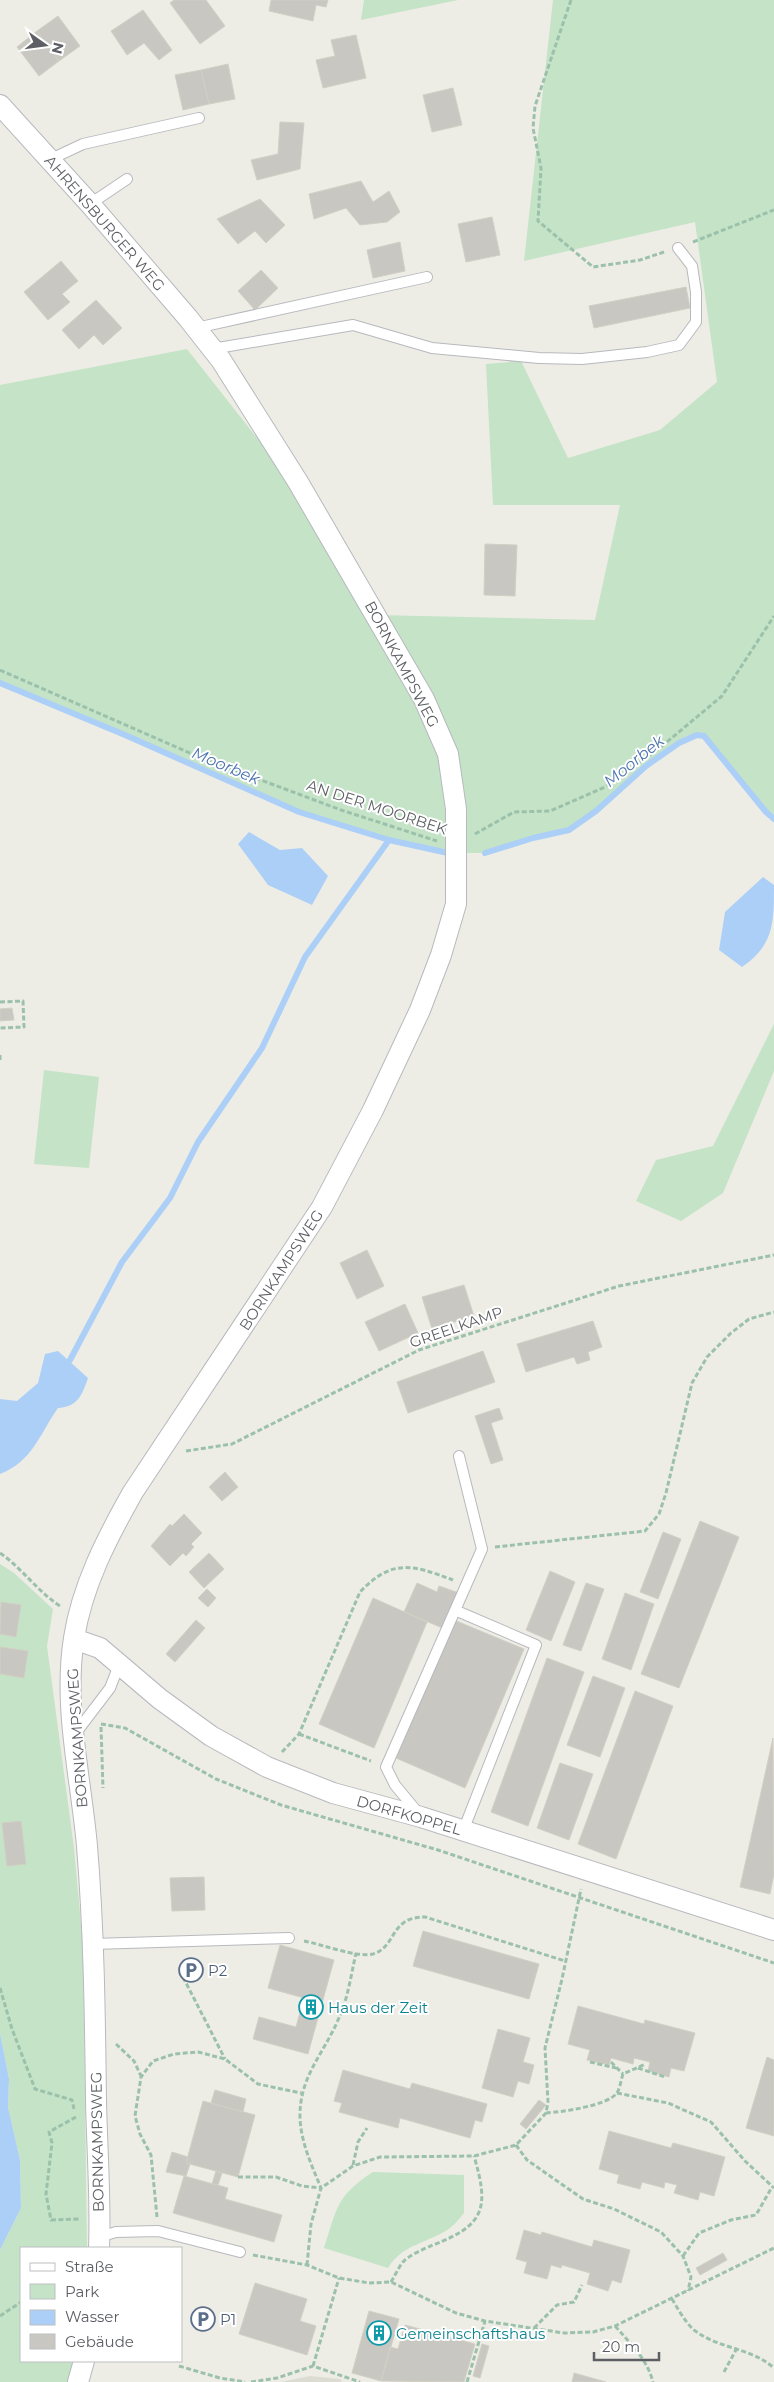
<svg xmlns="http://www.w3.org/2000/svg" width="774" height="2382" font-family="Montserrat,sans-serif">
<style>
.education{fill:#dddcd3}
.green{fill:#c4e3c7}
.water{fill:#accff7}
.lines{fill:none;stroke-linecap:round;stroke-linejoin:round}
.stream{stroke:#accff7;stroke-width:6}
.building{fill:#c9c7c2;stroke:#d2cfc4}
.lane-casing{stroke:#b7b9be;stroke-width:12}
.street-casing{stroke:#b7b9be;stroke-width:22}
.path{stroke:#9cc1ab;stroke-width:3;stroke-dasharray:5 2.5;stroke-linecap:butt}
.lane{stroke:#fff;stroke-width:10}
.street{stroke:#fff;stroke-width:20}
.labels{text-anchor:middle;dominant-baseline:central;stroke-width:4;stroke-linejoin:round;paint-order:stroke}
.street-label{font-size:15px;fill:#5d5f64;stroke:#fff}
.service-label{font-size:15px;fill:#4e5e75;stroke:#fff;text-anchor:start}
.culture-label{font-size:15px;fill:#0d838f;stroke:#fff;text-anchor:start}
.water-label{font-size:16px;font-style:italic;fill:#4d74b1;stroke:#fff}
</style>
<rect width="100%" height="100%" fill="#eeede5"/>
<path class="education" d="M310,2376L340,2379L342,2382H280Z"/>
<path class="green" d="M364,0H458L361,20Z
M553,0H774V819L766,812L705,736L701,734L679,743L646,766L596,811L569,830L533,838L485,853H448L389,840L299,812L125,735L0,683V385L187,349L316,513L377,615L595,620L620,505H493L486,364L521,361L568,458L660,430L717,382L695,222L524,261Z
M774,1024V1071L723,1193L681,1221L636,1201L656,1160L713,1146Z
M44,1070L99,1077L89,1168L34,1164Z
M0,1564L14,1573L53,1609L47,1646L74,1848L83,1946L87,2248H21V2361H75L69,2382H0V2250L21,2208L20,2160L8,2107L9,2079L0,2033Z
M373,2172L464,2175V2213C460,2218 455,2224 450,2228C429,2243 402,2244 388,2268L324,2248C337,2208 336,2196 373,2172Z"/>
<path class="water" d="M249,832L280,850L302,848L328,876L312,905L268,885L238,844Z
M763,877L774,885C774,923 774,945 742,967L719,950L725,912Z
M58,1351L88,1378C82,1395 78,1407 58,1408C39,1435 33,1461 0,1474V1399L17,1401L38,1383L45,1354Z
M0,2033L9,2079L8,2107L20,2160L21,2208L0,2250Z"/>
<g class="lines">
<path class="stream" d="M0,683L125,735L299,812L389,840L448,853
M485,853L533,838L569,830L596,811L646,766L679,743L697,735L704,736L766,812L774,819
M70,1360L122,1262L170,1198L198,1142L262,1048L305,957L389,840"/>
</g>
<path class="building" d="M174,0H206L225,26L200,44L170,3Z
M271,0H328L326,7L316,5L313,21L269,11Z
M143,10L172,50L159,60L144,43L127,55L111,31Z
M58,16L80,46L59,61L37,31Z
M37,31L59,61L39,76L17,47Z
M356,35L366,78L323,88L316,60L335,56L331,40Z
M228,64L235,99L209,104L201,70Z
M201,70L209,104L183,110L175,75Z
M453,88L462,125L432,132L423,95Z
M280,122L304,123L300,169L257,180L251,160L278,154Z
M361,181L373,202L389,191L400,212L387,222L360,225L346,208L314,219L309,194Z
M260,199L285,225L266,243L255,231L238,244L217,219Z
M492,217L500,255L466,262L458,224Z
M400,242L405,271L373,278L367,250Z
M61,261L78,281L62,294L70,302L48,320L24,292Z
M261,270L278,288L255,310L238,291Z
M686,287L690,308L594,328L589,306Z
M96,300L122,328L103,345L94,335L79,349L62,330Z
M485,544L517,545L515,596L484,595Z
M12,1008L14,1020L0,1021V1009Z
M367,1250L384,1286L357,1299L340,1263Z
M464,1285L474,1316L432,1329L422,1297Z
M405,1304L418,1333L379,1351L365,1322Z
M593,1321L602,1347L588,1352L590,1360L577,1364L574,1357L526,1372L517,1344Z
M483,1351L495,1382L408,1413L397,1382Z
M499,1408L503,1419L491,1423L503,1460L491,1464L475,1416Z
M225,1472L238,1487L222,1501L209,1487Z
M184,1514L202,1533L191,1544L194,1547L186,1556L183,1553L170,1566L151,1546L170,1524L172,1526Z
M700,1521L739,1537L679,1688L641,1674Z
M663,1532L681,1539L658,1599L640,1592Z
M209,1553L224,1569L204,1588L189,1572Z
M550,1571L575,1582L551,1641L526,1630Z
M417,1583L437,1592L439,1586L459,1593L445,1629L404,1612Z
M586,1583L604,1589L581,1651L563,1645Z
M207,1589L216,1598L208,1607L198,1598Z
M625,1593L654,1604L631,1670L602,1659Z
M373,1598L427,1622L374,1748L319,1724Z
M1,1602L21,1605L16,1637L0,1634Z
M196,1620L205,1628L175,1662L166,1654Z
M454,1620L524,1649L465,1788L396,1758Z
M0,1647L28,1651L24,1678L0,1674Z
M547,1658L584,1672L528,1826L491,1812Z
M593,1676L625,1688L600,1757L567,1745Z
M635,1691L673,1706L616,1859L578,1844Z
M773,1738L774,1874L770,1894L740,1887Z
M560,1763L593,1774L569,1840L537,1828Z
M21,1821L26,1864L7,1866L2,1823Z
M204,1877L205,1910L172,1911L170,1878Z
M423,1931L539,1964L529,1999L413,1966Z
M280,1945L334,1960L308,2054L253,2039L259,2017L296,2027L304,1998L268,1988Z
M578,2006L644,2024L645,2020L695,2033L684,2071L671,2068L669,2077L648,2071L650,2062L634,2058L633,2064L611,2058L609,2065L587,2060L590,2050L568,2044Z
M498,2029L530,2038L523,2062L534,2065L529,2084L518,2081L513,2097L482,2088Z
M767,2057L774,2060V2136L746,2128Z
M343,2070L410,2089L412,2083L487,2104L482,2122L475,2120L470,2138L400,2118L398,2128L339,2112L342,2103L334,2101Z
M215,2090L246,2099L243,2112L211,2103Z
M539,2100L546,2105L526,2129L520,2124Z
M203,2101L255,2115L238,2177L186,2163Z
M609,2131L671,2148L673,2143L725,2157L714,2196L700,2192L698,2200L674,2193L677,2185L665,2182L664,2188L642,2182L640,2189L617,2183L619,2175L599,2169Z
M172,2152L188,2157L186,2163L190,2164L186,2176L166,2172Z
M216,2171L222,2173L218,2185L212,2184Z
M184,2176L228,2188L225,2199L282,2215L274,2242L173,2213Z
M524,2230L541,2235L542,2232L592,2247L594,2240L630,2250L621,2283L612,2280L608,2291L587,2284L590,2273L562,2265L561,2268L551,2265L547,2279L524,2273L527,2262L516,2259Z
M723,2253L727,2260L700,2275L696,2268Z
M255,2283L307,2299L300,2321L316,2326L307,2355L239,2334Z
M369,2311L399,2319L381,2381L352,2373Z
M405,2325L475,2344L464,2382L381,2381L390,2347L398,2349Z
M482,2344L489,2346L480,2378L473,2376Z
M574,2373L606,2382H572Z"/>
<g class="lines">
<g class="lane-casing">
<path id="lane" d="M49,160L83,144L199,118
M90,204L127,179
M196,328L427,277
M212,349L353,325L432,348L539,358L582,359L647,352L679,345L696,322V292L692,266L678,248
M457,1611L536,1645L463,1831
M75,1734L110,1688L119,1665
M419,1814L395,1785L386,1767L482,1549L459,1456
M93,1944L289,1938
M99,2237L116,2232L158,2231L240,2252"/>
</g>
<g class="street-casing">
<path id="street" d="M0,105L90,204L188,318L221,360L298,482L424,699L448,754L456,809V904L441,955L420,1010L373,1110L322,1207L133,1492C107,1538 82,1586 74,1638C63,1707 81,1778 87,1846C94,1931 95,2016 96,2101C97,2150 101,2200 99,2248
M74,1639L100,1648L160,1699L211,1736L267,1767L333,1793L421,1817L774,1930
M78,2382L84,2361"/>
</g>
<path class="path" d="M571,0L535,106L533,128L541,168L538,221L593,267L640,260L664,252
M693,242L774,210
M0,670L197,756L341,810L437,841
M475,834L514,812L550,811L605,787L662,746L722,696L774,616
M0,1002L23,1001L24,1027L0,1028
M0,1055V1062
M186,1451L232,1444L419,1350L619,1286L774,1255
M495,1547L645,1531L659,1514L666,1493L692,1383L707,1357L731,1333L749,1319L774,1312
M0,1553C23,1569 37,1591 60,1606
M101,1724L125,1728L216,1779L281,1805L438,1850L774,1963
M101,1727L103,1788
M299,1734L371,1761
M282,1752L299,1734L360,1592C392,1558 413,1565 453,1580
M304,1941C321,1944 357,1958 373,1954C397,1947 389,1917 425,1917L565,1961
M183,1977L225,2059
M0,1988L12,2029L35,2089L72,2100L74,2109
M116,2044L134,2061L141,2076
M590,2062L616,2068
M611,2062L623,2074
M638,2068L665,2077
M617,2093L668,2103L711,2122L745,2161L774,2188
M546,2113C561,2112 607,2106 617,2093C620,2088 621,2080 623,2074L646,2064
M76,2117L49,2132L52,2143L46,2194L51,2220L79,2219
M516,2145L527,2160L583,2199L614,2209L661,2232L683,2256L691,2277L688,2291
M353,2165L358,2142L367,2128
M238,2177H276L302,2186L321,2188C312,2166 301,2143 300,2118C299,2077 323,2055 338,2020C348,1999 351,1975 356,1953
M157,2217L151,2155L140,2134L135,2116L141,2077L153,2061L174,2054L198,2052L225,2059L258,2084L301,2093
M253,2255L307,2265L339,2278L369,2283L391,2282L456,2313L485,2321L564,2333L593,2332L615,2326L774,2248
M683,2256L699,2233L731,2220L756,2215L772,2187
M307,2265L311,2224L321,2188L353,2166L380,2157L474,2156L516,2145L546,2113L548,2102L545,2048L562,1979L581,1889
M391,2282C395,2276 398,2268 403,2262C409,2255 424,2249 433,2245C486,2225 489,2207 474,2156
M672,2299C678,2309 685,2322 694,2330C718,2349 750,2347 774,2368
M0,2316L21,2302
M615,2326C631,2344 647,2359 653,2382
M534,2328L557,2305L574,2302L582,2285
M179,2366L220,2378L245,2382
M313,2366L339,2278
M724,2372L737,2348
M251,2382L277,2378L313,2366L360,2382
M467,2382L485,2321"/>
<use href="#lane" class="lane"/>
<use href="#street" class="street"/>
</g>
<defs>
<g id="parking-ring" transform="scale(1.25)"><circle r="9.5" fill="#fff" stroke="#5c6f8a" stroke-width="1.5"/><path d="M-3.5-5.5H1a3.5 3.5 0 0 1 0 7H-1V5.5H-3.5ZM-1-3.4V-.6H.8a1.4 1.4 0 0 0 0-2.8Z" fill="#5c6f8a"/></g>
<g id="building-ring" transform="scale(1.25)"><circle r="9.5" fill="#fff" stroke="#0f9aa8" stroke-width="1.5"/><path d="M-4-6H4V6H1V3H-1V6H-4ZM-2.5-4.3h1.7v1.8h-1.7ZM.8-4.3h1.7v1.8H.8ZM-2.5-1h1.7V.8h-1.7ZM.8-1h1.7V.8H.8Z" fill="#0f9aa8"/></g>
</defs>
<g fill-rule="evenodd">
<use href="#parking-ring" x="191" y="1970"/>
<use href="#building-ring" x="311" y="2007"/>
<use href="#parking-ring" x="203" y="2319"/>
<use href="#building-ring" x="379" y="2333"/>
</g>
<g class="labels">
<g class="street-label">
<text transform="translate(105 223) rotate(49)">AHRENSBURGER WEG</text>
<text transform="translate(402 664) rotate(62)">BORNKAMPSWEG</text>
<text transform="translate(377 807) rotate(18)">AN DER MOORBEK</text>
<text transform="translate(281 1270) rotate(-57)">BORNKAMPSWEG</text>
<text transform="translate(456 1327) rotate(-19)">GREELKAMP</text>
<text transform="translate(77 1738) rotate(-94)">BORNKAMPSWEG</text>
<text transform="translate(409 1815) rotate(16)">DORFKOPPEL</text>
<text transform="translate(97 2142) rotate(-91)">BORNKAMPSWEG</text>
</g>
<g class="service-label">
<text x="208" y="1970">P2</text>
<text x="220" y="2319">P1</text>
</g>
<g class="culture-label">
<text x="328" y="2007">Haus der Zeit</text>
<text x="396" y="2333">Gemeinschaftshaus</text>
</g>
<g class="water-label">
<text transform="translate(634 761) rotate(-39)">Moorbek</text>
<text transform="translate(226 766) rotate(23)">Moorbek</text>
</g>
</g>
<rect x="20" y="2247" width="162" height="115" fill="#ffffff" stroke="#bebfc1"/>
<rect x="30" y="2263" width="25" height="8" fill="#ffffff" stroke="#bebfc1"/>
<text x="65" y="2272" font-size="15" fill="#5d5f64">Straße</text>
<rect x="30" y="2284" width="25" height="15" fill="#c4e3c7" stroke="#bebfc1"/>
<text x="65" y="2297" font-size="15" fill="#5d5f64">Park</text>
<rect x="30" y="2310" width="25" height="15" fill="#accff7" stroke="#bebfc1"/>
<text x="65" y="2322" font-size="15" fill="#5d5f64">Wasser</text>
<rect x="30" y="2334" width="25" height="15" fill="#c9c7c2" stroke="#bebfc1"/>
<text x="65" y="2347" font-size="15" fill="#5d5f64">Gebäude</text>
<g transform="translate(45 45) rotate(104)" stroke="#ffffff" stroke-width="4" paint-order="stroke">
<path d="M0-4L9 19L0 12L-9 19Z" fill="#5d5f64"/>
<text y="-8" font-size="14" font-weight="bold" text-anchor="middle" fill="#5d5f64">N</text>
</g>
<path d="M594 2352v8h65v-8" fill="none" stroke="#5d5f64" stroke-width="2.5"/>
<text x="602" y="2352" font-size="15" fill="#5d5f64" stroke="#ffffff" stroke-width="4" paint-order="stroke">20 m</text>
</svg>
